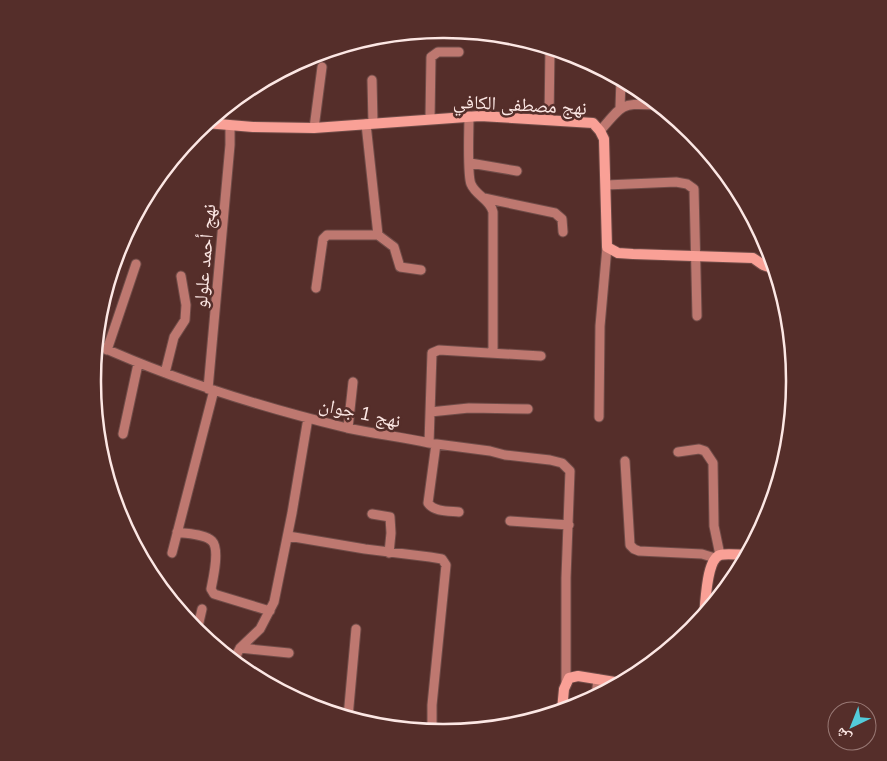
<svg xmlns="http://www.w3.org/2000/svg" width="887" height="761" font-family="Mulish,'Noto Naskh Arabic',sans-serif">
<style>
.lines{fill:none;stroke-linecap:round;stroke-linejoin:round}
.street-casing{stroke:#704c48;stroke-width:11}
.secondary-casing{stroke:#704c48;stroke-width:12}
.street{stroke:#be7870;stroke-width:9}
.secondary{stroke:#f9a096;stroke-width:10}
.labels{text-anchor:middle;dominant-baseline:central;stroke-width:5;stroke-linejoin:round;paint-order:stroke}
.street-label{font-size:19px;fill:#fce7e4;stroke:#552e2a}
.rim{fill:none;stroke:#fce7e4;stroke-width:2.5}
</style>
<rect width="100%" height="100%" fill="#552e2a"/>
<g class="lines">
<g class="street-casing">
<path id="street" d="M372,80L373,123
M620,108L621,79
M469,116C469,129 467,175 471,184C476,196 490,199 493,212V353
M430,118L431,57L438,52H459
M549,120L550,47
M314,128L322,67
M600,131C625,101 622,104 659,105
M470,163L517,171
M606,185L676,182L687,184L694,189L697,316
M484,198L555,213L562,219L563,232
M378,235L394,247L400,267L421,270
M316,288L323,239L327,235H378L366,124
M95,344C176,381 261,407 347,428C375,434 402,437 429,443L432,353L439,350L541,356
M107,350L136,264
M165,373L174,337L185,320L186,305L181,276
M208,389L230,145V126
M430,412L469,408L528,409
M599,417L600,326L607,247
M348,428L353,382
M123,434L138,364
M429,443L490,451L505,455L550,460L562,463L570,471L566,578V682
M436,444L428,503C434,512 449,511 459,512
M678,452L699,449L705,451L713,463L714,526L720,555
M625,461L630,545L634,549L639,551L702,554L715,558
M372,514L390,517L391,533L389,553
M510,521L569,525
M177,532C187,534 205,534 212,541C220,549 213,579 211,589L214,594L270,611
M288,536L365,549L430,557L442,559L446,565L432,705V731
M172,553L214,390
M197,631L202,609
M240,648L289,653
M236,663L237,654L240,648L260,629L274,602L292,513L308,418
M596,696L598,679
M348,717L356,629"/>
</g>
<g class="secondary-casing">
<path id="secondary" d="M206,123L253,127L314,128L480,116L593,123L600,131L604,139L607,247L618,253L633,254L753,258L763,265L775,269
M704,614C706,602 706,560 720,555C727,553 739,555 747,555
M562,710L564,689L569,678L578,676L621,683"/>
</g>
<use href="#street" class="street"/>
<use href="#secondary" class="secondary"/>
</g>
<g class="labels">
<g class="street-label">
<text transform="translate(520 104) rotate(3)">نهج مصطفى الكافي</text>
<text transform="translate(204 256) rotate(-85)">نهج أحمد علولو</text>
<text transform="translate(360 412) rotate(12)">نهج 1 جوان</text>
</g>
</g>
<path d="M0 0H887V761H0ZM443 38H444A342 342 0 0 1 786 380V382A342 342 0 0 1 444 724H443A342 342 0 0 1 101 382V380A342 342 0 0 1 443 38Z" fill="#552e2a" fill-rule="evenodd"/>
<path class="rim" d="M443 38H444A342 342 0 0 1 786 380V382A342 342 0 0 1 444 724H443A342 342 0 0 1 101 382V380A342 342 0 0 1 443 38Z"/>
<g transform="translate(852 726) rotate(223)"><circle r="24" fill="#552e2a" stroke="#987874"/>
<path d="M0-4L9 19L0 12L-9 19Z" fill="#53cbda"/>
<text y="-8" font-size="14" font-weight="bold" text-anchor="middle" fill="#fce7e4">ش</text>
</g>
</svg>
